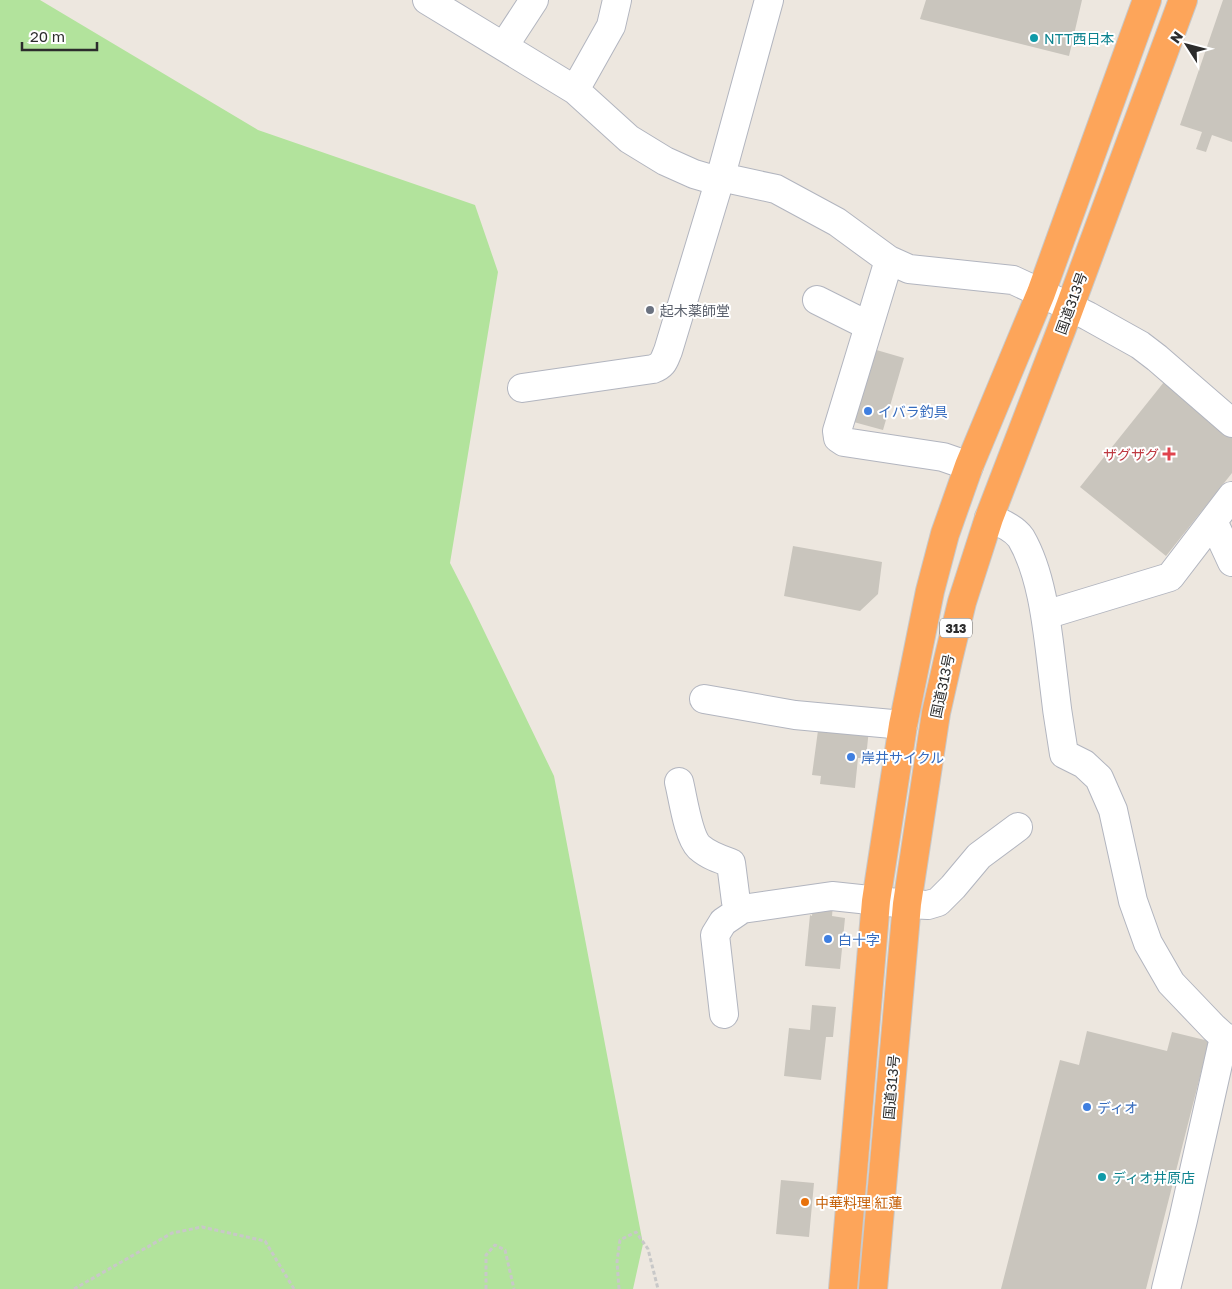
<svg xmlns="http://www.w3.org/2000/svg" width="1232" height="1289" font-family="'Golos Text','Noto Sans JP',sans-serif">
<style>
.green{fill:#b2e39c}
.building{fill:#c9c5bd}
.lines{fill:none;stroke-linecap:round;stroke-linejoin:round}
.street-casing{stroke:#b2b5bf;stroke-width:30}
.highway-casing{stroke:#c8c8c8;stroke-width:30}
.path{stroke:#c8c8c8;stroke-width:3;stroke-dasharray:4 2.5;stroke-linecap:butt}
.street{stroke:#fff;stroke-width:28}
.highway{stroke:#fda55a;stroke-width:28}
.culture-dot{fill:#0f9aa8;stroke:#fff;stroke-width:2}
.worship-dot{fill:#6b7280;stroke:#fff;stroke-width:2}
.shop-dot{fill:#3f7fe0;stroke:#fff;stroke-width:2}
.health-dot{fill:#e0444e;stroke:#fff;stroke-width:2}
.food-dot{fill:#e8710a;stroke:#fff;stroke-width:2}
.labels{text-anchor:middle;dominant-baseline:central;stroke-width:4;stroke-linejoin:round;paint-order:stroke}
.shield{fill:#fff;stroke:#6b6b6b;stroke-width:1}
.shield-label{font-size:12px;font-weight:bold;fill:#2c2c2c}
.culture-label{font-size:14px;fill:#0d838f;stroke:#fff;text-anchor:start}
.street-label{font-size:14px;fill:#2c2c2c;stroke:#fff}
.worship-label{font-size:14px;fill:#5b616d;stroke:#fff;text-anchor:start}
.shop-label{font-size:14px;fill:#366cbe;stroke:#fff;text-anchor:start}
.health-label{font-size:14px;fill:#be3a42;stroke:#fff;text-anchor:end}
.food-label{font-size:14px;fill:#c56008;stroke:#fff;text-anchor:start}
</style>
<rect width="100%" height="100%" fill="#ede7df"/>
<path class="green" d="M0,0H40L258,130L475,205L498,272L450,563L471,604L554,776L643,1244L633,1289H0Z"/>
<path class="building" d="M926,0H1082L1069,56L920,19Z
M1223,0H1232V142L1212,135L1206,152L1196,149L1202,132L1180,125Z
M873,349L904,358L883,430L850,421Z
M1164,382L1232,435V473L1166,556L1080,487Z
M793,546L882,562L878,594L860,611L784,596Z
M819,723L869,729L866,758H858L855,788L820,784L821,776L812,775Z
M813,903L833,905L832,916L845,918L840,969L805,966L810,915L812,916Z
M812,1005L836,1007L833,1037H826L821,1080L784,1076L789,1028L810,1030Z
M1087,1031L1167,1051L1172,1032L1209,1041L1146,1289H1001L1060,1060L1079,1065Z
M781,1180L814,1183L809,1237L776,1234Z"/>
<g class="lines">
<g class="street-casing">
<path id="street" d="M427,0L575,90L629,139L665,161L694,174L711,179H730L776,189L837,222L889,260L909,269L1013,280L1041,293L1088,316L1140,345L1157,358L1232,423
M504,46L534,0
M575,90L611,26L617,0
M889,260L837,431L838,438L844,442L943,457L969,466
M817,300L869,326
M522,388L653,369C664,365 664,360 668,351L720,179L769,0
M989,518C1000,522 1014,528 1021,538C1042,574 1047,626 1052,667C1055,696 1059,725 1064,754L1084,764L1099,778L1113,810L1133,901L1148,943L1171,983L1214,1028L1224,1037L1232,1039
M1213,521L1232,562
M1045,615L1170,577L1232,496
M704,699L795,715L903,725
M679,782C683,798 688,836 699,847C708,855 719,859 731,863L736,902L742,909
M724,1014L715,935L723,922L742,909L832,896L907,904L928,905L938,902L953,887L979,856L1018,827
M1166,1289L1183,1220L1224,1037"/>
</g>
<g class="highway-casing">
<path id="highway" d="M843,1289L876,901L903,725L930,591L945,534L969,466L1041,293L1147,0
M873,1289L907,904L936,713L948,660L962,602L989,518L1062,328L1183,0"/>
</g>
<path class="path" d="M74,1289L172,1233L202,1227L265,1241L294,1289
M486,1289V1255L495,1245L505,1250L514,1289
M619,1289L617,1262L620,1240L636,1232L648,1249L658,1289"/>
<use href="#street" class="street"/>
<use href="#highway" class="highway"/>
</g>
<g class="culture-dot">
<circle cx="1034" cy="38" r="5"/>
<circle cx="1102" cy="1177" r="5"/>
</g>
<circle class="worship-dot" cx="650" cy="310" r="5"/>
<g class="shop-dot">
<circle cx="868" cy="411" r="5"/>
<circle cx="851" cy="757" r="5"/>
<circle cx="828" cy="939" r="5"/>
<circle cx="1087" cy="1107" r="5"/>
</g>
<path class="health-dot" d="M1166.5 446.5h5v5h5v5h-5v5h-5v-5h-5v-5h5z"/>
<circle class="food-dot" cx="805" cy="1202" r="5"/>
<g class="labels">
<rect class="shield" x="940" y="618.5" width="32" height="19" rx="4"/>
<g class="shield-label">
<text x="956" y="628">313</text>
</g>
<g class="culture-label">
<text x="1044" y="38">NTT西日本</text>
<text x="1112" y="1177">ディオ井原店</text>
</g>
<g class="street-label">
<text transform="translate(1071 303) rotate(-70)">国道313号</text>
<text transform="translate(942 686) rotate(-78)">国道313号</text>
<text transform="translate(891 1087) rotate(-85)">国道313号</text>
</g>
<g class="worship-label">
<text x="660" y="310">起木薬師堂</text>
</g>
<g class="shop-label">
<text x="878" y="411">イバラ釣具</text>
<text x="861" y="757">岸井サイクル</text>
<text x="838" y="939">白十字</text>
<text x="1097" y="1107">ディオ</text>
</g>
<g class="health-label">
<text x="1159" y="454">ザグザグ</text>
</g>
<g class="food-label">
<text x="815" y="1202">中華料理 紅蓮</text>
</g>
</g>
<g transform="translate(1187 45) rotate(306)" stroke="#ffffff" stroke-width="4" paint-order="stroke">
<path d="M0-4L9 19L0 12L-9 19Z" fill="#2c2c2c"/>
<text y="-8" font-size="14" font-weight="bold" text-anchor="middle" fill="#2c2c2c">N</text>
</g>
<path d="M22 42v8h75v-8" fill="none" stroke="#2c2c2c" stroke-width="2.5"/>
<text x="30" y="42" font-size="15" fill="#2c2c2c" stroke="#ffffff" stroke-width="4" paint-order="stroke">20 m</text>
</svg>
